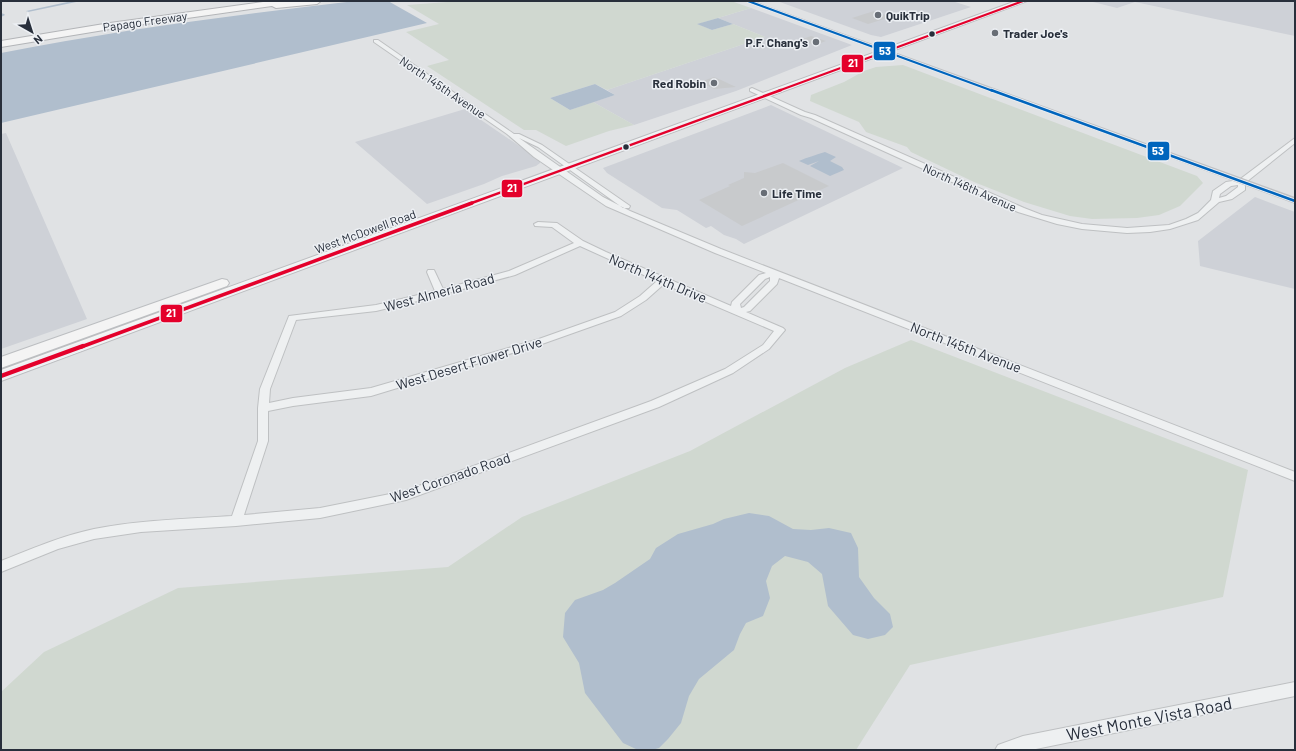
<svg xmlns="http://www.w3.org/2000/svg" width="1296" height="751" font-family="Barlow,sans-serif">
<style>
.built{fill:#ced1d7}
.green{fill:#d0d8d0}
.water{fill:#b0becd}
.lines{fill:none;stroke-linecap:round;stroke-linejoin:round}
.canal{fill:#b0becd;fill-rule:evenodd}
.building{fill:#c8cacc}
.minor-casing{stroke:#bec0c2;stroke-width:2}
.primary-casing{stroke:#bcbec1;stroke-width:2}
.motorway-casing{stroke:#b3b5b8;stroke-width:2}
.minor{fill:#eef0f1;fill-rule:evenodd}
.secondary{fill:#bec0c3;fill-rule:evenodd}
.primary{fill:#f4f4f4;fill-rule:evenodd}
.motorway{fill:#f4f4f4;fill-rule:evenodd}
.bus-1-far3-casing{stroke:#edf0f4;stroke-width:3.5}
.bus-1-far2-casing{stroke:#edf0f4;stroke-width:4.5}
.bus-1-far1-casing{stroke:#edf0f4;stroke-width:6}
.bus-1-casing{stroke:#edf0f4;stroke-width:8}
.bus-2-far1-casing{stroke:#edf0f4;stroke-width:3.5}
.bus-2-casing{stroke:#edf0f4;stroke-width:4.5}
.bus-1-far3{stroke:#e4002b;stroke-width:2}
.bus-1-far2{stroke:#e4002b;stroke-width:2.5}
.bus-1-far1{stroke:#e4002b;stroke-width:3.5}
.bus-1{stroke:#e4002b;stroke-width:4.5}
.bus-2-far1{stroke:#0065bd;stroke-width:2}
.bus-2{stroke:#0065bd;stroke-width:2.5}
.poi-dot{fill:#686e76;stroke:#edf0f4;stroke-width:1.5}
.bus-dot{fill:#282f3b;stroke:#edf0f4;stroke-width:1.5}
.labels{text-anchor:middle;dominant-baseline:central;stroke-width:3;stroke-linejoin:round;paint-order:stroke}
.far-poi-label{font-size:12px;font-weight:bold;fill:#282f3b;stroke:#edf0f4;text-anchor:start}
.far-street-label{font-size:12px;fill:#282f3b;stroke:#edf0f4}
.street-label{font-size:14px;fill:#282f3b;stroke:#edf0f4}
.near-street-label{font-size:17px;fill:#282f3b;stroke:#edf0f4}
.line-badge{stroke:#edf0f4;stroke-width:1.5}
.badge-label{font-size:11px;text-anchor:middle;font-weight:bold;fill:#fff}
</style>
<rect width="100%" height="100%" fill="#e0e2e4"/>
<path class="built" d="M777,1H952L971,7L881,37L871,35Z
M1089,1H1295V36L1135,2L1117,8Z
M751,8L852,45L736,91L634,125L593,102L615,95L607,90L765,37L718,18Z
M771,105L903,168L744,244L736,239L724,235L711,226L706,228L677,210L662,208L607,173L603,168Z
M465,109L537,158L540,160V163L536,166L502,176L484,184L427,204L355,142Z
M6,133L87,319L1,349V134Z
M1255,197L1295,212V289L1200,266L1198,241Z"/>
<path class="green" d="M461,1H731L751,8L698,24L712,30L733,24L765,37L607,90L595,84L550,98L570,110L593,102L634,125L609,131L566,146L536,130H524L427,66L449,60L406,32L439,24L407,5Z
M903,65L1197,176L1203,183L1180,206L1159,215L1137,218L1092,219L1070,216L1024,202L974,182L911,152L907,147L866,132L859,122L810,101L811,95L844,82L864,71L876,67Z
M911,340L1248,470L1223,597L910,665L856,750H1V692L44,652L178,588L448,567L522,517L690,451L845,368Z"/>
<path class="water" d="M355,1H388L427,23L1,123V53C118,30 236,15 355,1Z
M718,18L733,24L712,30L697,24Z
M595,84L615,95L570,110L550,98Z
M825,152L836,157L830,161L842,167L844,170L830,176L810,166L819,161L808,165L799,161C808,157 816,155 825,152Z
M749,513L769,516L793,529L811,530L829,528L851,533L858,548L859,577L874,598L890,614L893,627L885,635L868,639L853,635L828,606L822,574L808,562L785,556L772,566L766,581L770,598L763,616L746,623L740,634L734,650L699,679L689,696L681,723L668,739L659,748L652,750H638L623,743L585,693L579,663L563,637L565,613L575,600L603,590L615,583L650,559L656,548L678,534L713,524L724,519Z"/>
<g class="lines">
<path class="canal" d="M72,1H81L28,12L26,11Z
M1,13L4,14L5,15L1,17Z"/>
</g>
<path class="building" d="M874,11L891,17L868,24L852,18Z
M811,36L826,41L815,45L800,40Z
M714,77L721,80L736,87L714,89L700,82Z
M783,163L829,186L742,226L699,200L730,186L728,185L744,178V172L755,173Z"/>
<g class="lines">
<g class="minor-casing">
<path id="minor" d="M374,40H378L514,134H519L542,145L630,206L629,208H623L538,147L519,138L603,197L630,211L721,249L1295,472V481L779,278L777,284L750,311L746,312L783,328L785,330L769,349L733,373L659,407L406,500L320,518L236,526L141,532L94,539L58,549L1,572V561C31,549 61,536 94,529C139,520 186,519 232,516L258,441V408L260,389L289,316L376,305L435,291L427,272L428,270H434L443,289L509,271L574,243L552,227L535,226L534,224L538,222L557,223L583,241L606,252L731,306L732,302L759,275L766,273L715,253L606,206L534,157L507,134L374,42ZM580,246L657,281L640,296L615,312L536,340L371,388L293,398L269,403L270,389L296,320L376,311L422,300L515,275ZM770,277V281L744,307L741,308L740,304L765,279ZM664,284L774,331L763,345L725,369L651,401L405,491L320,508L244,515L268,441V411L293,406L371,396L542,344L621,316L646,300Z
M752,88L805,112L815,115L1024,208L1042,215L1082,224L1127,228L1169,225L1186,219L1198,213L1211,200L1213,191L1226,182L1239,180L1295,138V143L1245,183V190L1232,199L1219,202L1198,220L1170,229L1150,232L1127,233L1082,229L1057,224L1018,212L811,118L801,115L750,91V89ZM1238,185V187L1226,196L1219,198L1220,194L1231,186Z
M1295,682V696L1031,750H995L998,745L1023,736Z"/>
</g>
<g class="primary-casing">
<path id="primary" d="M1016,1H1027L1,381V370Z
M222,279L227,280L229,283L227,286L1,368V357Z"/>
</g>
<g class="motorway-casing">
<path id="motorway" d="M270,1H321L317,4L276,8L272,6L110,29L1,47V41L110,23Z"/>
</g>
<use href="#minor" class="minor"/>
<path class="secondary" d="M745,1H754L1295,197V204Z"/>
<use href="#primary" class="primary"/>
<use href="#motorway" class="motorway"/>
<g class="bus-1-far3-casing">
<path id="bus-1-far3" d="M778,91L1023,1"/>
</g>
<g class="bus-1-far2-casing">
<path id="bus-1-far2" d="M469,204L781,90"/>
</g>
<g class="bus-1-far1-casing">
<path id="bus-1-far1" d="M81,347L472,203"/>
</g>
<g class="bus-1-casing">
<path id="bus-1" d="M1,376L83,346"/>
</g>
<g class="bus-2-far1-casing">
<path id="bus-2-far1" d="M748,1L993,91"/>
</g>
<g class="bus-2-casing">
<path id="bus-2" d="M991,90L1295,201"/>
</g>
<use href="#bus-1-far3" class="bus-1-far3"/>
<use href="#bus-1-far2" class="bus-1-far2"/>
<use href="#bus-1-far1" class="bus-1-far1"/>
<use href="#bus-1" class="bus-1"/>
<use href="#bus-2-far1" class="bus-2-far1"/>
<use href="#bus-2" class="bus-2"/>
</g>
<g class="poi-dot">
<circle cx="878" cy="15" r="4"/>
<circle cx="995" cy="33" r="4"/>
<circle cx="816" cy="42" r="4"/>
<circle cx="714" cy="83" r="4"/>
<circle cx="764" cy="193" r="4"/>
</g>
<g class="bus-dot">
<circle cx="932" cy="34" r="3.5"/>
<circle cx="626" cy="147" r="3.5"/>
</g>
<g class="labels">
<g class="far-poi-label">
<text x="886" y="15">QuikTrip</text>
<text x="1003" y="33">Trader Joe's</text>
<text x="808" y="42" text-anchor="end">P.F. Chang's</text>
<text x="706" y="83" text-anchor="end">Red Robin</text>
<text x="772" y="193">Life Time</text>
</g>
<g class="far-street-label">
<text transform="translate(145 21) rotate(-8)">Papago Freeway</text>
<text transform="translate(443 87) rotate(34)">North 145th Avenue</text>
<text transform="translate(970 187) rotate(24)">North 146th Avenue</text>
<text transform="translate(365 231) rotate(-20)">West McDowell Road</text>
</g>
<g class="street-label">
<text transform="translate(658 278) rotate(23)">North 144th Drive</text>
<text transform="translate(439 292) rotate(-15)">West Almeria Road</text>
<text transform="translate(966 347) rotate(21)">North 145th Avenue</text>
<text transform="translate(469 363) rotate(-17)">West Desert Flower Drive</text>
<text transform="translate(450 477) rotate(-19)">West Coronado Road</text>
</g>
<g class="near-street-label">
<text transform="translate(1149 718) rotate(-11)">West Monte Vista Road</text>
</g>
</g>
<g class="line-badge">
<rect x="873" y="41" width="23" height="20" rx="4" fill="#0065bd"/>
<rect x="841" y="54" width="23" height="19" rx="4" fill="#e4002b"/>
<rect x="1147" y="141" width="23" height="20" rx="4" fill="#0065bd"/>
<rect x="501" y="179" width="22" height="19" rx="4" fill="#e4002b"/>
<rect x="160" y="304" width="23" height="19" rx="4" fill="#e4002b"/>
</g>
<g class="badge-label">
<text x="885" y="55">53</text>
<text x="853" y="67">21</text>
<text x="1158" y="155">53</text>
<text x="512" y="192">21</text>
<text x="171" y="317">21</text>
</g>
<rect width="1296" height="751" fill="none" stroke="#282f3b" stroke-width="4"/>
<g transform="translate(32 32) rotate(141)" stroke="#edf0f4" stroke-width="3" paint-order="stroke">
<path d="M0-3L7 15L0 10L-7 15Z" fill="#282f3b"/>
<text y="-6" font-size="11" font-weight="bold" text-anchor="middle" fill="#282f3b">N</text>
</g>
</svg>
